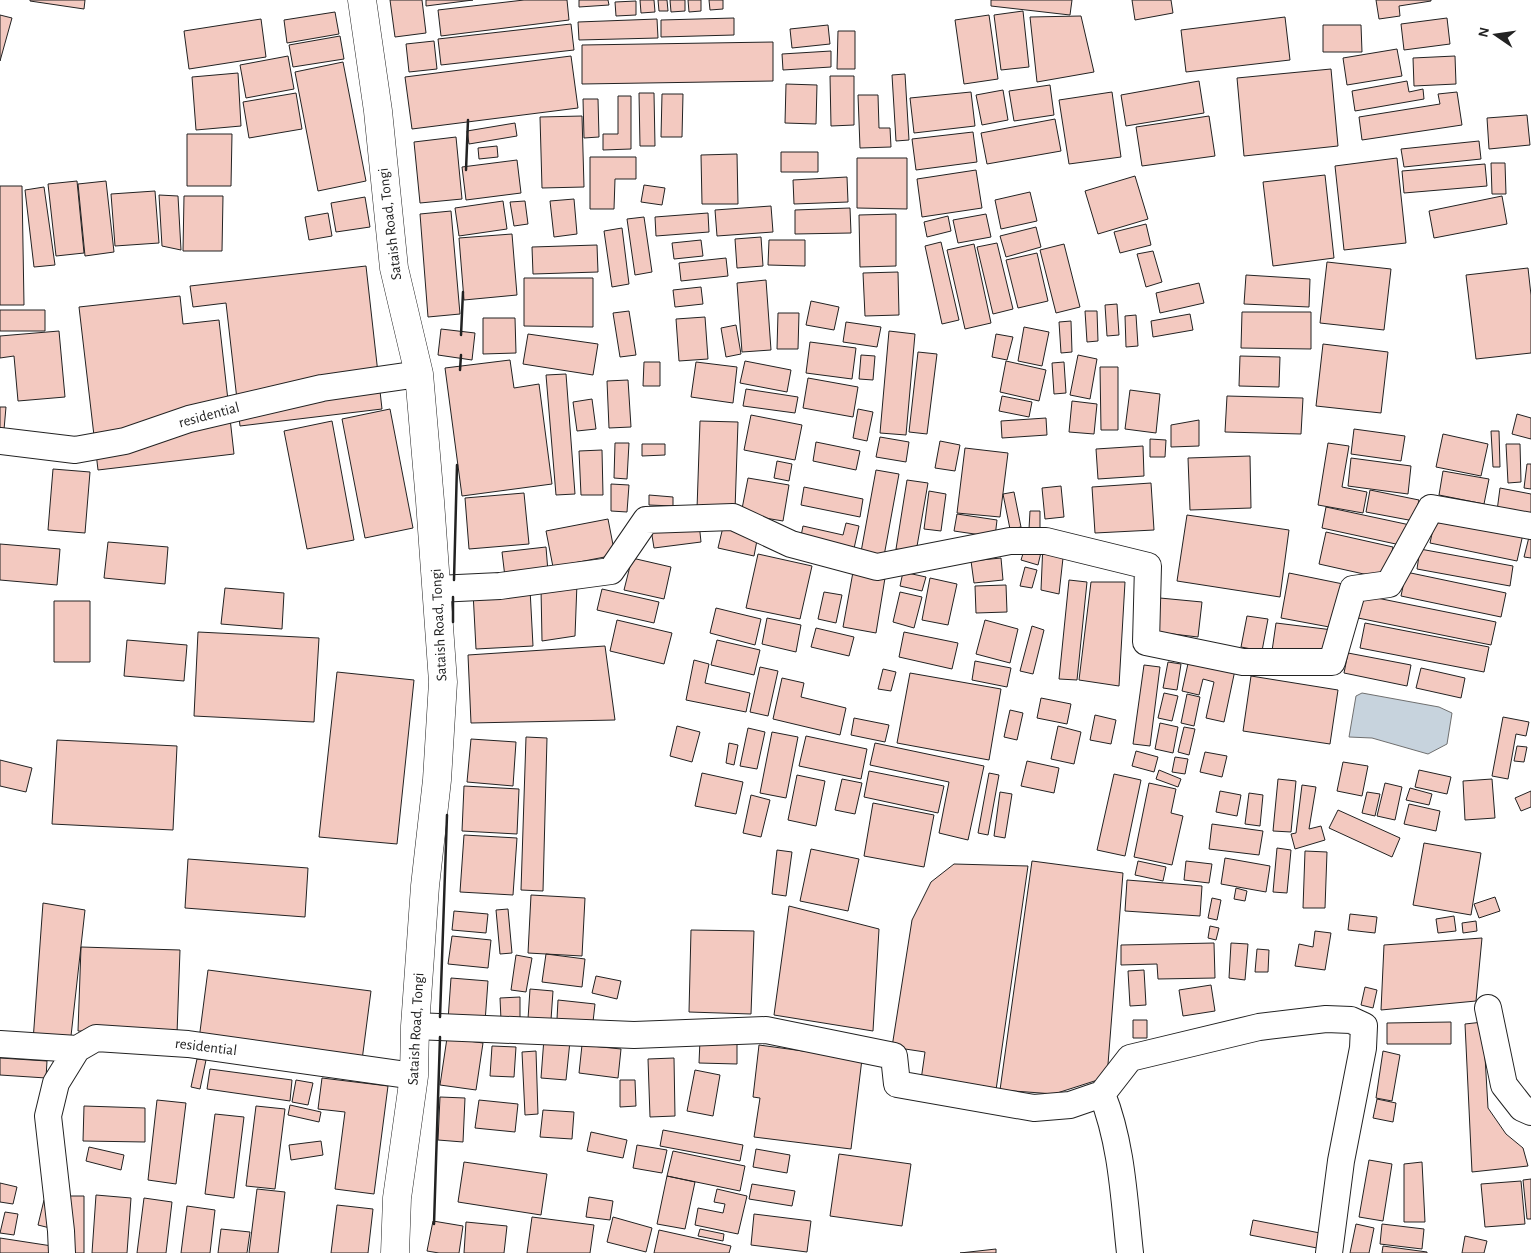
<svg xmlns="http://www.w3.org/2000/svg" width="1531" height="1253" font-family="'Alegreya Sans',sans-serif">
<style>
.water{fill:#c7d3dd;stroke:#6f6f6f}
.building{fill:#f3c9c0;stroke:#222}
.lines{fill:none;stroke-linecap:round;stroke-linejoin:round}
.minor-casing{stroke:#222;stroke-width:28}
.tertiary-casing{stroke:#222;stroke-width:29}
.minor{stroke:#fff;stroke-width:26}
.tertiary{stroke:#fff;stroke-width:28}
.wall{stroke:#222;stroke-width:2.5}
.labels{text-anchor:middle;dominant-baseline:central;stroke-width:4;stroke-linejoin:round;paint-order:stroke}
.street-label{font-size:15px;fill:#222;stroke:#fff}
</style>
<rect width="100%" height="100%" fill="#fff"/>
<path class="water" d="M1362,693L1439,707L1452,713L1447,744L1428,754L1372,738L1349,737L1356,696Z"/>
<path class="building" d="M30,0H85L84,9L30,1Z
M390,0H422L426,33L395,37Z
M426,0H473L426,6Z
M524,0H567L569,20L441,36L438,10Z
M579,0H608L609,5L579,7Z
M640,0H654L655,12L641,13Z
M658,0H667L668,11H659Z
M670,0H685V11L671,12Z
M688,0H701V11L689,12Z
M709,0H723V9L710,10Z
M991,0H1072L1070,15L991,6Z
M1132,0H1171L1173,13L1135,20Z
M1376,0H1431V1L1399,6L1400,16L1379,19Z
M636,1V15L616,16L615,2Z
M1023,11L1029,67L1001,70L994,15Z
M335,12L339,34L287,43L284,20Z
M0,15L12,18L0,61Z
M989,15L998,79L964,84L955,20Z
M1081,16L1094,72L1037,82L1030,17Z
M1285,17L1290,60L1186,72L1181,30Z
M734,18V35L661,37V20Z
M1447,18L1450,44L1404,50L1401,24Z
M261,19L266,57L189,69L184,31Z
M657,19L658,38L579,40L578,22Z
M571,24L574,50L441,65L438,39Z
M828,25L830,44L792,48L790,29Z
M1323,25H1361L1362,52H1323Z
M838,31H855V69H837Z
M340,36L344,59L293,67L289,45Z
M434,41L437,69L409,72L406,44Z
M773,42V81L582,84V45Z
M1397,49L1402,76L1347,85L1343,58Z
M831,51V67L783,70L782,54Z
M288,56L294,89L246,98L240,65Z
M571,56L578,108L412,129L405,77Z
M1455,56L1456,84L1414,86L1413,58Z
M343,62L366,181L318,191L295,72Z
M1331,69L1338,146L1244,156L1237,78Z
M238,73L241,126L196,130L192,77Z
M905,74L909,140L896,141L892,75Z
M830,76H854V125L831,126Z
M1199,81L1204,113L1126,126L1121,95Z
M1407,81L1409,92L1423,89L1424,99L1355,111L1352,91Z
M786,84L817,85L816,124L785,123Z
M1050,85L1054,115L1014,121L1009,91Z
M1003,90L1008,120L982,125L976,95Z
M971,92L975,126L914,133L910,98Z
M1112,92L1121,157L1069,164L1059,100Z
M1457,92L1462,125L1362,140L1359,117L1440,104L1438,94Z
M296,93L302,129L249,138L243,102Z
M639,93H654L655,146H640Z
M662,94H683L682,137H661Z
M858,95H878L879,128H890L891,147L860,148Z
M618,96H631V149L603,150V134H618Z
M583,99H598L599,137L584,138Z
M1527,115L1530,145L1489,149L1487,118Z
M582,116L584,187L542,188L540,117Z
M1209,116L1215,156L1142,166L1136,127Z
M1055,119L1061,151L987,164L981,133Z
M515,123L517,136L469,144L467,131Z
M973,132L977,162L916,170L912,139Z
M187,134H232L231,186H187Z
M456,137L462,199L420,203L414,142Z
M1479,141L1481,159L1404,167L1401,149Z
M497,146L498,157L479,159L478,148Z
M781,152H818V172H781Z
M737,154L738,204H702L701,155Z
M590,157H636V179H615L614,209H590Z
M857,158H907V209L857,208Z
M1397,158L1406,243L1344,250L1335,166Z
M517,160L521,193L466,200L462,167Z
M1491,163H1505L1506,194H1492Z
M1485,164L1487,186L1404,193L1402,171Z
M976,170L982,208L922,217L917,179Z
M1325,175L1334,258L1273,266L1263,182Z
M1135,176L1148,219L1098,234L1085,191Z
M847,177L848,202L794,204L793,180Z
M77,181L84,253L56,256L48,184Z
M106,181L114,252L85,256L78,184Z
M644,185L665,188L662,205L641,202Z
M0,186H22L24,305H0Z
M44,187L55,265L34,267L25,190Z
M155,191L159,243L115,246L111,194Z
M1030,192L1037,221L1001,229L995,200Z
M159,195L178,196L181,250L162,246Z
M184,196H223L222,251H183Z
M1502,196L1507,224L1434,238L1429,211Z
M365,197L370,227L336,232L331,203Z
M574,199L577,234L554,237L550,201Z
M503,201L507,229L459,236L455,208Z
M525,201L528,224L514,226L510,202Z
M771,206L773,232L717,236L715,210Z
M850,208L851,233L795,234V210Z
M451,211L460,314L428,317L420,214Z
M328,213L332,236L309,240L305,217Z
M708,213L709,232L656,236L655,217Z
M896,214V266L860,267L859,215Z
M986,214L991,237L958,243L953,220Z
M948,216L951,231L927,237L924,222Z
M644,217L652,272L635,275L627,219Z
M1146,224L1151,245L1120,253L1114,232Z
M1036,227L1041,247L1006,257L1000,236Z
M622,228L629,284L612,287L604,231Z
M512,234L517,295L464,300L459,238Z
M761,237L763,266L737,268L735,239Z
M701,240L703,256L674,259L672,243Z
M769,240H805V266L768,265Z
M941,242L959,320L942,324L925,246Z
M997,243L1013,309L993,314L977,247Z
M974,244L991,323L965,329L947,250Z
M1064,244L1080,307L1056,313L1040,250Z
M597,245L598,272L533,274L532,247Z
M1153,251L1162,282L1146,287L1137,254Z
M1037,253L1048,301L1018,308L1006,260Z
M726,258L728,276L681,281L679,263Z
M1327,262L1391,269L1384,330L1320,323Z
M366,266L382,409L240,426L226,303L193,307L190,286Z
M1528,268L1531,295V353L1476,359L1466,275Z
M898,272L899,315L865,316L863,273Z
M1246,275L1310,279L1309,307L1244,304Z
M524,278H593V327L524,326Z
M766,280L771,350L742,352L737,283Z
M1199,283L1204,303L1160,313L1156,293Z
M701,287L703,304L675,307L673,290Z
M180,296L183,324L219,320L234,454L98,470L79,307Z
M811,301L839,307L834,330L806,325Z
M1117,304L1119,335L1107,336L1105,305Z
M0,310H45V331H0Z
M629,311L636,355L620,357L613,313Z
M1085,311H1097L1098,341L1087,342Z
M1242,312H1311V349L1241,348Z
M778,313H799L798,349H777Z
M1190,314L1193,330L1153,337L1151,321Z
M1136,315L1138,346L1126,347L1125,316Z
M705,317L708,359L679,361L676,319Z
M483,318H515L516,353L483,354Z
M1071,321L1072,352L1061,353L1059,322Z
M846,322L881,327L877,347L843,342Z
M736,325L741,354L726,357L721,328Z
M1024,327L1049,332L1042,366L1018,361Z
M441,329L475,333L472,360L438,355Z
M59,331L65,397L18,401L14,356L0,358V336Z
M889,331L915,334L906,435L880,433Z
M528,334L598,344L593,375L523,364Z
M996,334L1013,337L1007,360L992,357Z
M810,342L856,348L852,379L806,373Z
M1323,344L1388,352L1381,413L1316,406Z
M918,352L937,354L927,434L909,432Z
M861,355L875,356L873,380L859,379Z
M1078,355L1097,359L1090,399L1070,395Z
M1240,356L1280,357L1279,387L1239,386Z
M510,360L514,388L539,384L552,484L462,496L445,368Z
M745,361L791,370L787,392L740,383Z
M1006,361L1046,370L1039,401L1000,392Z
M644,362H660V386H643Z
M696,362L737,367L733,403L691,397Z
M1064,362L1066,393L1054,394L1052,363Z
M1100,367H1118V430H1101Z
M566,374L575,494L556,495L546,375Z
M808,378L858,387L853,417L803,408Z
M628,380L631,427L609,428L607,381Z
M746,389L798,397L795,413L743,406Z
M1130,390L1160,394L1156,433L1125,429Z
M1002,396L1032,402L1029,417L999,411Z
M1227,396L1303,398L1301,434L1225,432Z
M592,399L596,429L577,431L573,402Z
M1072,401L1097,404L1094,434L1069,432Z
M0,407H6L3,441H0Z
M390,409L413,528L365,538L342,419Z
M858,409L873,412L867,441L853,438Z
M1517,414L1531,418V439L1512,434Z
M751,415L802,425L795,460L744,450Z
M1046,418L1047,435L1002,438L1001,421Z
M1199,420V446L1171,447V425Z
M332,421L354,540L307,549L284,431Z
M700,421L738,422L735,510L697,509Z
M1354,429L1405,436L1401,461L1351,454Z
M1491,431H1499L1500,467H1493Z
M1443,434L1488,444L1481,476L1436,467Z
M880,437L909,442L906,462L876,457Z
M1150,439L1166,440L1165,457H1150Z
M940,441L960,445L955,471L935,468Z
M816,442L860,451L856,470L813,461Z
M615,443H629L627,479L614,478Z
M1328,443L1349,446L1342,487L1367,492L1363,513L1318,505Z
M642,444H665V455L642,456Z
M1506,444H1520L1521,482L1508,483Z
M1143,446L1144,476L1098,479L1096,449Z
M965,448L1008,453L1000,517L957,513Z
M602,450L603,495H581L579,451Z
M1250,456L1251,508L1190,510L1188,458Z
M1351,458L1411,466L1408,494L1348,486Z
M777,461L792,464L789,481L774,478Z
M1527,464H1531V489L1524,488Z
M53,469L90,472L85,533L48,530Z
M876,470L899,474L884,556L861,552Z
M1443,471L1489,479L1484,504L1439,495Z
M748,478L789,485L783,521L741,514Z
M907,480L928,483L916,552L896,549Z
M1151,483L1154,530L1095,533L1092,487Z
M611,484L629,485L627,512L611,511Z
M1061,486L1064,517L1045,519L1042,488Z
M804,487L863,499L860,517L801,505Z
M1500,488L1531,494V516L1497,511Z
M1370,490L1419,500L1414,521L1366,512Z
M929,491L946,494L941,531L924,529Z
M1014,492L1021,527L1010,529L1003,494Z
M524,493L529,544L469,549L465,498Z
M649,495L673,497V506L649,505Z
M1326,507L1410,525L1405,546L1322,528Z
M1030,511H1040V529H1029Z
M957,514L997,520L995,537L954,531Z
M1187,515L1289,530L1280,597L1177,581Z
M1436,515L1523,534L1517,561L1430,543Z
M608,519L615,555L553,567L546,531Z
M699,523L701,542L654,548L651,529Z
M846,523L859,526L853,553L800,541L803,526L843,535Z
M723,527L758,535L754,556L718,548Z
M1326,532L1393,547L1386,579L1319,564Z
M1529,537L1531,538V558L1524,557Z
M108,542L168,547L165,584L104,578Z
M1043,543L1064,549L1059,594L1041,590Z
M0,544L60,549L57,585L0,580Z
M1026,544L1042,548L1038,565L1021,560Z
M546,547L548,572L505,577L502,552Z
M1420,549L1513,566L1510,586L1417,569Z
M758,554L812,566L800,619L746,608Z
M632,558L671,567L664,599L624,590Z
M1001,558L1003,580L974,583L971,561Z
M1025,567L1037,570L1032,588L1020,586Z
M853,572L885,578L876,633L843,627Z
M903,572L926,577L922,591L900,586Z
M1406,572L1506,593L1501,617L1401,596Z
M1289,573L1348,585L1340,629L1281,618Z
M930,578L957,584L948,625L922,620Z
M1069,580L1087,582L1077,680L1059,679Z
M1091,582H1125L1119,686L1079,680Z
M577,583L575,636L542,641L541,588Z
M1006,585L1007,612L976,613L975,586Z
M225,588L284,593L282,629L221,624Z
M530,589L533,646L476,649L473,592Z
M602,589L659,602L654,623L597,610Z
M824,592L842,595L836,623L818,619Z
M900,592L922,597L914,628L893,622Z
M1362,595L1496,622L1491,645L1358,618Z
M1160,598L1202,602L1198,637L1156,632Z
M54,601H90V662H54Z
M716,608L761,619L755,645L710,633Z
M1247,616L1268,619L1262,651L1241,647Z
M767,618L801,625L796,652L762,644Z
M617,620L672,633L664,664L610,651Z
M985,620L1018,629L1010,663L976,654Z
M1276,623L1333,630L1329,658L1272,651Z
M1365,623L1489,647L1484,672L1360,648Z
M1032,626L1044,630L1033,674L1020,671Z
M816,628L854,637L849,656L811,647Z
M198,632L319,638L314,722L194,716Z
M904,632L958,643L952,669L899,657Z
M127,640L187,645L184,681L124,676Z
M717,640L760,650L754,675L711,665Z
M605,646L615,720L471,723L468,655Z
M1348,653L1411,665L1407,686L1344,673Z
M1189,659L1235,670L1224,722L1206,718L1214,682L1203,679L1199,695L1182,691Z
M694,660L709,664L705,683L750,693L746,712L686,700Z
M975,661L1011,668L1007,687L972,680Z
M1168,662L1181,664L1177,690L1163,688Z
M1144,665L1160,667L1150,746L1133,744Z
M760,667L778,671L768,716L750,712Z
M1421,668L1465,678L1461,698L1416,688Z
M883,669L896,672L891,691L878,689Z
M337,672L414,680L397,844L319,837Z
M910,673L1001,689L989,760L897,743Z
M1251,676L1338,690L1330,744L1243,731Z
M782,678L804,683L801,697L846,708L840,735L773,719Z
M1164,693L1178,696L1172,721L1158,718Z
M1187,694L1200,697L1194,726L1181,723Z
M1041,698L1071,704L1067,724L1037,718Z
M1010,710L1023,713L1017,740L1004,737Z
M1095,715L1116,720L1111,744L1090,740Z
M1503,717L1529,722L1526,736L1516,734L1508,779L1492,776Z
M854,718L889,725L885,742L851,735Z
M1160,723L1178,727L1173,753L1155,749Z
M677,726L700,732L692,762L670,756Z
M1058,726L1081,732L1074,764L1051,759Z
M1184,727L1195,729L1189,755L1178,752Z
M748,728L765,732L757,769L740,766Z
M772,732L798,737L786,798L760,793Z
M806,736L867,749L861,779L799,766Z
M526,737L547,738L543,891L521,890Z
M471,739L516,742L513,786L467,782Z
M57,740L177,746L173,830L52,824Z
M729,743L738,745L734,765L726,763Z
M875,743L984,766L968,840L939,833L949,782L870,765Z
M1517,746L1527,747L1524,762L1514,761Z
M1136,751L1158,757L1154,772L1132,766Z
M1205,752L1227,756L1222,777L1200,772Z
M1175,757L1188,759L1185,774L1172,772Z
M0,760L32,768L26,792L0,786Z
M1027,761L1059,768L1054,793L1021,786Z
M1343,762L1368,766L1362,796L1337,791Z
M1159,770L1181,779L1178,787L1156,779Z
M1419,770L1451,777L1447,794L1415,787Z
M869,771L944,786L938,813L864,797Z
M702,773L743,782L736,814L695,806Z
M989,773L999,775L988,835L978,833Z
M1114,774L1141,780L1125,856L1097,850Z
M797,775L825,781L816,826L788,820Z
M842,779L862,783L855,814L835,810Z
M1278,779L1296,781L1291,832L1273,831Z
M1492,779L1495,818L1465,820L1463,781Z
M1149,783L1176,789L1171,813L1183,816L1172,865L1134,857Z
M1385,783L1402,787L1395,820L1377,816Z
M1302,785L1316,787L1309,829L1321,826L1325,840L1295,849L1291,834L1296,833Z
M464,786L519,789L517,834L462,831Z
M1410,788L1432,794L1429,805L1406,800Z
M1220,791L1241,795L1237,816L1216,812Z
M1531,791V807L1521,811L1515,798Z
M1000,792L1012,794L1005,838L994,836Z
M1367,792L1380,794L1375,816L1362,813Z
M1249,793L1263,795L1260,826L1245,824Z
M751,795L770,800L761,837L743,833Z
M873,803L934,815L924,867L864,856Z
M1409,804L1440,811L1436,831L1404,824Z
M1338,810L1400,838L1392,857L1329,828Z
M1212,824L1263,831L1259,855L1209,849Z
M464,835L517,838L513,895L460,892Z
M1424,843L1481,853L1471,915L1413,905Z
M1277,848L1291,850L1287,893L1273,892Z
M811,849L859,859L848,911L800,901Z
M777,850L792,852L786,896L772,894Z
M1305,851L1327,852L1325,908H1303Z
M1225,858L1270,866L1266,892L1221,884Z
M188,859L308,868L305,917L185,908Z
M1032,861L1123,873L1107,1077L1054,1094L1000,1090Z
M1138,861L1166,867L1163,881L1135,875Z
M1186,861L1212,864L1209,883L1184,880Z
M954,864L1028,866L996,1090L921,1080L925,1052L892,1047L912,920L931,882Z
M1127,880L1202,886L1200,916L1125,911Z
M1236,888L1247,891L1245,901L1234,899Z
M531,895L585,898L582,956L528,953Z
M1495,897L1500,911L1479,918L1474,904Z
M1212,898L1221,900L1217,920L1208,918Z
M43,903L85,910L70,1045L33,1041Z
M789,906L879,929L873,1031L774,1015Z
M508,909L512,953L500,954L496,910Z
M454,911L488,914L486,933L452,930Z
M1350,914L1377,917L1375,933L1348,930Z
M1454,916L1456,931L1438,933L1436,919Z
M1476,921L1477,931L1463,933L1462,923Z
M1210,926L1219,928L1216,940L1208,938Z
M691,930L754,931L751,1014L689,1012Z
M1315,931L1331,933L1325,970L1295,966L1299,944L1313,947Z
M452,936L491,940L488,968L448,964Z
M1482,938L1476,1001L1381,1010L1384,945Z
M1214,943L1215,978L1158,979L1157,964L1121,965V945Z
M1231,943L1248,944L1245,980L1229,978Z
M81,947L180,950L177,1034L78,1031Z
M1257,949L1269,950L1268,972H1255Z
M546,954L585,959L582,987L542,982Z
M516,955L532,958L526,992L511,990Z
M208,970L371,991L361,1068L198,1047Z
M1144,970L1146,1005L1130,1006L1128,971Z
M596,976L621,981L617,999L592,993Z
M451,978L488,981L485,1022L448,1020Z
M1211,985L1215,1011L1183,1016L1179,990Z
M1365,987L1377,990L1373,1008L1361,1005Z
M530,989L553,991L551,1020L528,1019Z
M520,997V1019L501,1020L500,998Z
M558,1000L595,1004L593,1022L557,1019Z
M1133,1020H1147V1038H1133Z
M1451,1022V1044H1387V1023Z
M1483,1022L1488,1108L1506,1134L1523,1148L1528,1166L1472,1172L1465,1024Z
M447,1038L483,1043L476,1090L440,1085Z
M544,1038L570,1041L566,1080L541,1078Z
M700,1040L737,1041V1064L699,1063Z
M582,1045L621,1049L618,1078L579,1073Z
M759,1045L862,1059L851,1149L754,1137L760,1098L753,1097Z
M492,1046L516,1047L514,1077L490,1076Z
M536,1051L538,1114L525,1115L522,1052Z
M1383,1051L1400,1055L1392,1101L1376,1098Z
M0,1058L47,1061L46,1078L0,1075Z
M674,1058L675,1116L650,1117L648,1059Z
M197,1059L206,1060L200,1089L191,1087Z
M210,1069L292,1080L290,1101L207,1089Z
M695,1070L720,1075L713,1116L687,1111Z
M322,1078L388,1086L374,1194L335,1189L345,1112L318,1109Z
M296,1080L313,1083L308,1105L292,1102Z
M620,1080H635L636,1106L620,1107Z
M440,1097L465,1098L463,1142L438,1140Z
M1377,1099L1396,1103L1393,1122L1373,1118Z
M157,1100L186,1103L176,1184L148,1180Z
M479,1100L518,1104L515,1132L475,1128Z
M290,1105L321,1112L319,1122L288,1115Z
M84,1106L145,1108V1142L83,1141Z
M256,1106L285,1109L275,1189L246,1186Z
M543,1110L574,1112L572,1139L540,1137Z
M215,1114L244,1117L234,1198L205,1194Z
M663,1130L743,1145L740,1161L660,1146Z
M591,1132L627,1140L623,1158L587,1151Z
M321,1141L323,1155L291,1160L289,1145Z
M637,1145L667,1150L662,1173L633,1168Z
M89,1147L124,1155L121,1170L86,1161Z
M756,1149L790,1155L787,1173L753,1167Z
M673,1151L745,1166L740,1191L667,1176Z
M839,1154L911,1164L902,1226L830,1216Z
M1369,1160L1392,1164L1383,1221L1359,1217Z
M464,1162L547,1174L541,1215L458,1202Z
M1422,1162L1425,1222H1404V1164Z
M667,1176L695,1182L685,1229L657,1224Z
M1531,1179V1219H1527L1523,1180Z
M1521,1181L1525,1224L1485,1227L1481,1184Z
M0,1183L17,1187L13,1204L0,1202Z
M752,1184L795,1191L792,1206L749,1199Z
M257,1189L285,1192L278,1253H249Z
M717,1189L747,1196L738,1234L695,1225L698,1208L723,1213L725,1204L714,1202Z
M96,1195L131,1198L127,1253H92Z
M69,1196H84V1253H69Z
M589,1197L613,1201L610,1220L586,1217Z
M144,1198L172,1202L166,1253H137Z
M44,1200L56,1202L50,1228L38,1225Z
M337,1205L373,1209L368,1253H331Z
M187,1206L215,1210L210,1253H181Z
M5,1212L18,1214L14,1235L0,1233Z
M754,1214L811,1221L807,1252L751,1245Z
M532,1217L594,1225L590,1253H527Z
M613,1217L652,1228L646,1252L607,1242Z
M1253,1220L1320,1233L1317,1248L1250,1235Z
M433,1221L463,1226L459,1253H439L427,1251Z
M466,1222L507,1226L504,1253H464Z
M1356,1224L1374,1228L1369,1253H1350Z
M1382,1224L1424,1229L1422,1249L1380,1244Z
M221,1229L250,1232L247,1253H218Z
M700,1229L724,1234L723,1241L698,1236Z
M659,1230L731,1246L729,1253H654Z
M1465,1236L1487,1241L1484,1253H1462Z
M0,1238L52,1246L51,1253H0Z
M1383,1246L1427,1252V1253H1382Z
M996,1249V1253H960Z"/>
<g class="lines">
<g class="minor-casing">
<path id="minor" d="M0,441L75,450L125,441L189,419L322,388L419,374
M437,589L500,586L611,571L646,520L733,517L791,544L877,567L1010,541H1046L1148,566L1146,642L1243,662H1332L1353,589L1389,584L1431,508L1531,526
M1488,1008L1504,1085L1522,1108L1531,1112
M415,1026L634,1035L766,1030L894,1056L897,1084L1034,1108L1070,1105L1102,1094L1130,1058L1259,1027L1326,1019L1351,1020L1364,1026L1363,1048L1341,1161L1329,1253
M0,1044L77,1049L96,1038L188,1044L414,1076
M1102,1094C1122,1144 1124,1199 1130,1253
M62,1253L61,1231L48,1116L56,1083L77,1049"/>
</g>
<g class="tertiary-casing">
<path id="tertiary" d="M362,0L378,111L394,268L419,374L430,501L443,682L437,780L425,886L415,1026L414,1076L397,1198L395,1253"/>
</g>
<use href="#minor" class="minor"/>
<use href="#tertiary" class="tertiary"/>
<path class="wall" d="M466,170L468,120
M461,335L463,292
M460,370L461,355
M454,580L457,465
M453,622V597
M440,1017L447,815
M434,1224L440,1037"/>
</g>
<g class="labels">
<g class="street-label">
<text transform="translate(390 224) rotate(-97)">Sataish Road, Tongi</text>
<text transform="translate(209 415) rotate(-15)">residential</text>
<text transform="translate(439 625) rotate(-93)">Sataish Road, Tongi</text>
<text transform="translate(416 1029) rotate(-87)">Sataish Road, Tongi</text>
<text transform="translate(206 1047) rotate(7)">residential</text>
</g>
</g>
<g transform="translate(1496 35) rotate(283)" stroke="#ffffff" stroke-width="4" paint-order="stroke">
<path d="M0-4L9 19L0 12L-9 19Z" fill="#222222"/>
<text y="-8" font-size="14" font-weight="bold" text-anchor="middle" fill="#222222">N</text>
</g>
</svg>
